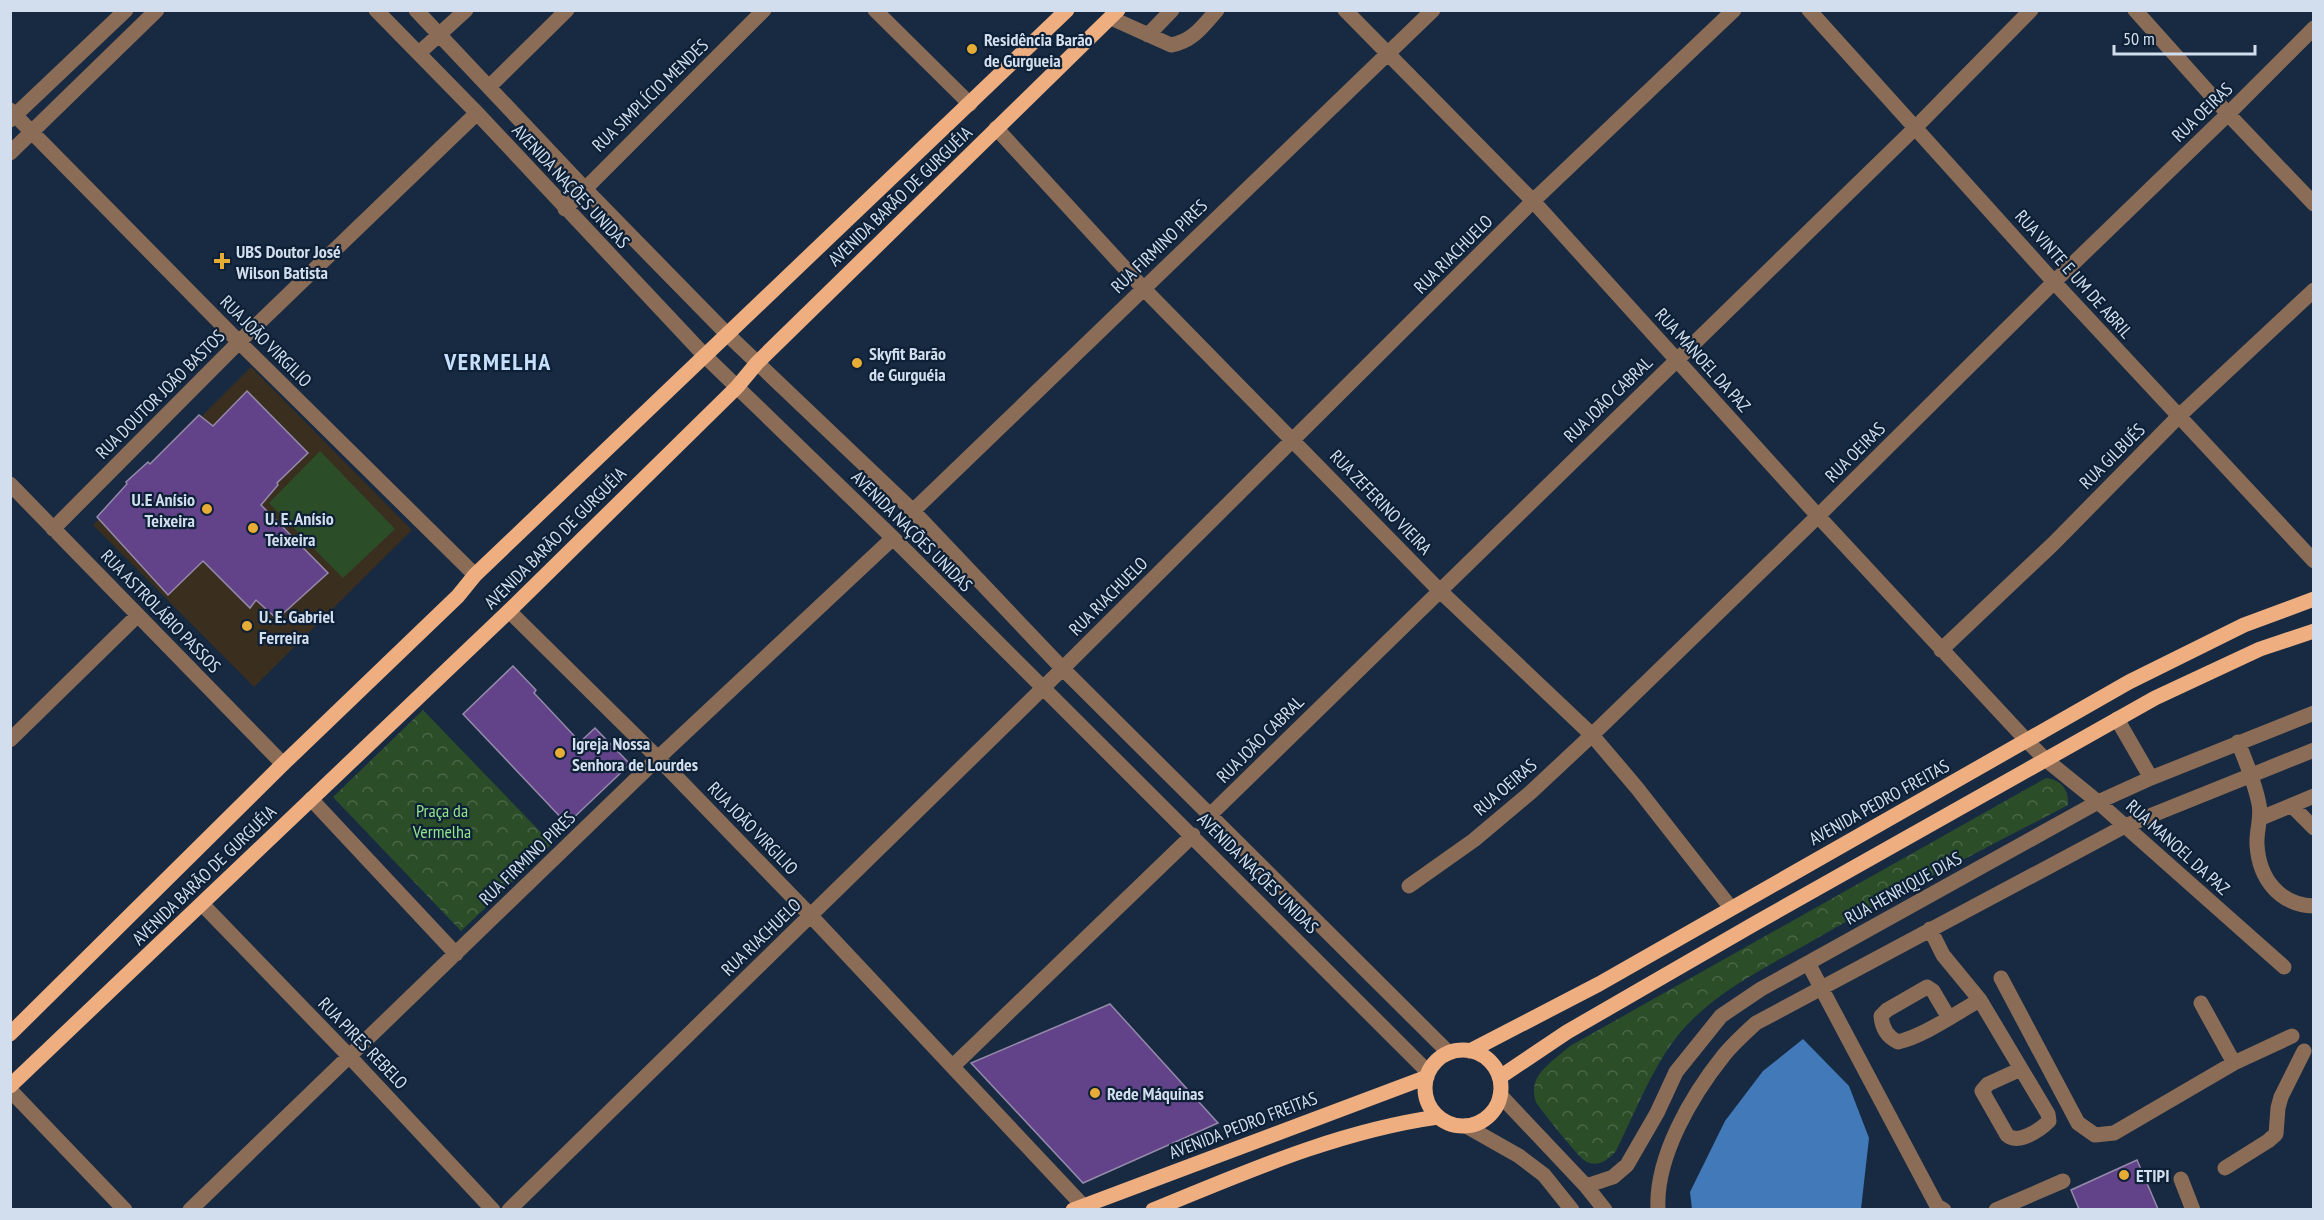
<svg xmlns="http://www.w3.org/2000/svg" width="2324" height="1220" font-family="'PT Sans Narrow',sans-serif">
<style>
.education{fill:#3a2e1f}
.park{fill:url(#park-crowns)}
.garden{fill:#2b4e28}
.water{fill:#4279b9}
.building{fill:#624389;stroke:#968aab;stroke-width:1.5}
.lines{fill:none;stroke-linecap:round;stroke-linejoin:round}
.minor{stroke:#8b6c56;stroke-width:15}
.major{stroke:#efae80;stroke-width:15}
.poi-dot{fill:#e6ac36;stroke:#0d2036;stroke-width:2}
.labels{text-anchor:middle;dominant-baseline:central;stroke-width:4.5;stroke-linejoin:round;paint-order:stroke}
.poi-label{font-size:18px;font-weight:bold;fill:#d2deed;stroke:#0d2036;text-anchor:start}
.street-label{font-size:18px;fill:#d2deed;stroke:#0d2036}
.park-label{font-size:18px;fill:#92e389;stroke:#0d2036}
.district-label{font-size:24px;font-weight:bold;letter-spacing:1.5px;fill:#c6dffd;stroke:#0d2036}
</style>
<defs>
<pattern id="park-crowns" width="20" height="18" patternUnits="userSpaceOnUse" patternTransform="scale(1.5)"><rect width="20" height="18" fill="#2b4e28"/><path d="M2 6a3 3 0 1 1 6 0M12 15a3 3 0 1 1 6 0" fill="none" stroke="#496748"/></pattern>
</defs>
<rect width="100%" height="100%" fill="#172a41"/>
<path class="education" d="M251,367L412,530L254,687L93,525Z"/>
<path class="park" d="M423,710L552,844L461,931L333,797Z
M2046,778C2062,780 2069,790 2068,805C1981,851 1892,895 1807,944C1766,967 1720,990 1687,1025C1656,1057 1636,1111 1616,1151C1609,1160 1595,1169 1584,1160C1578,1156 1539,1108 1536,1102C1534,1096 1533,1089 1535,1083C1540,1068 1559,1056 1570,1046Z"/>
<path class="garden" d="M320,451L395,529L343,578L269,503Z"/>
<path class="water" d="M1803,1039L1849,1086L1869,1138L1861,1209H1692L1690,1192L1725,1121L1763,1071Z"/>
<path class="building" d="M247,391L308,453L277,483L278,485L261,505L328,573L277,619L256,600L250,608L203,561L168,595L97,517L127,484L126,482L148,462L150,464L199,415L213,426Z
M513,666L536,690L534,693L580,742L595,728L630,764L567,824L463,714Z
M1110,1004L1218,1123L1083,1183L971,1063Z
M2137,1160L2158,1209H2079L2071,1190Z"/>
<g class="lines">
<path class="minor" d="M376,10L477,113L706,357L893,538L1428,1072
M416,10L584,188L727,334L913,511L1062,668L1449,1053
M875,10L970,104
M1345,10L1533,201L1818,516L2027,741L2045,759L2098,802L2284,967
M1809,10L2054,282L2314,561
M2135,10L2228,114L2314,204
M1111,18L1171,45C1193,41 1203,26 1217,10
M1148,35L1172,10
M419,53L466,10
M489,87L567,10
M10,110L239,342L475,575
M10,120L126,10
M996,128L1143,288L1439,590L1592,735L1637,788L1731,908
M10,153L157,10
M565,209L764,10
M10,484L283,764
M913,511L1433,10
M53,529L239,342L477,113
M509,611L658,758L811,916L1087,1210
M1941,650L2054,543L2179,416L2314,290
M2117,719L2151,778
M10,740L138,615
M2238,742C2246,762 2255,783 2259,804C2262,818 2256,831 2257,845C2259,878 2279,905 2314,906
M311,799L456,954
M2292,806L2314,828
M1211,814L1914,129L2031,10
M2261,818L2314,796
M1409,886L1474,840L1531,792L1592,735L1818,516L2054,282L2228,114L2314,28
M203,905L349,1056L493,1210
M1930,929L1943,955L1980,1000L2048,1114L2049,1121C2040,1130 2018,1145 2007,1135L1982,1091L1988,1084L2021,1069
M1808,963L1937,1206L1944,1210
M2001,978L2078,1123L2095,1135L2114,1133L2234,1063
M2201,1003L2234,1063L2292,1036
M1949,1018L1933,991L1927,987L1887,1010L1881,1016C1882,1028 1887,1037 1898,1042C1926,1035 1954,1014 1980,1000
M953,1066L1193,835
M10,1090L125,1210
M1500,1095L1586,1186L1605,1210
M1466,1126L1519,1156L1544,1175L1572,1210
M2225,1168L2268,1141L2276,1134L2278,1108L2281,1097L2304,1051
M2181,1179L2193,1210
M1586,1186L1613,1177L1627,1165L1657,1113L1676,1072L1721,1016L1761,989L2098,802L2151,778L2314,713
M190,1210L658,758L893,538
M509,1210L1042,689L1533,201L1734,10
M1658,1210C1655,1157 1692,1095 1724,1055C1733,1044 1745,1033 1756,1023L2125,826L2314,750
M1996,1210L2063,1181"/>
<path class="major" d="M10,1034L283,764L458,596L475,575L1067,10
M1425 1088a38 38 0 1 1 76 0a38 38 0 1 1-76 0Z
M1470,1051L1599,984L2129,682L2244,625L2314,599
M1500,1077L1567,1032L1754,924L2155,698L2260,649L2314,631
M10,1086L509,611L737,387L757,363L1118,10
M1073,1210L1427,1077
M1153,1210C1246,1172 1338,1131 1438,1117"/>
</g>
<g class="poi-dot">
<circle cx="972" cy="49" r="6"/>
<path d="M219 252h6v6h6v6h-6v6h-6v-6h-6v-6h6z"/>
<circle cx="857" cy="363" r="6"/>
<circle cx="207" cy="509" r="6"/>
<circle cx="253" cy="528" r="6"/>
<circle cx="247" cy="626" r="6"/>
<circle cx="560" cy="753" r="6"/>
<circle cx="1095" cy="1093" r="6"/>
<circle cx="2124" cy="1175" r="6"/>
</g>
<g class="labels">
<g class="poi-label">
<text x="984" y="39">Residência Barão<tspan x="984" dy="21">de Gurgueia</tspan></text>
<text x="236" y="251">UBS Doutor José<tspan x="236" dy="21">Wilson Batista</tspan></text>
<text x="869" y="353">Skyfit Barão<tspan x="869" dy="21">de Gurguéia</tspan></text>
<text x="195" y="499" text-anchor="end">U.E Anísio<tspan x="195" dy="21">Teixeira</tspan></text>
<text x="265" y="518">U. E. Anísio<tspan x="265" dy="21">Teixeira</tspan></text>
<text x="259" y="616">U. E. Gabriel<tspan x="259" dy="21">Ferreira</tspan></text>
<text x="572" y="743">Igreja Nossa<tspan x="572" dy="21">Senhora de Lourdes</tspan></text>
<text x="1107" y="1093">Rede Máquinas</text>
<text x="2136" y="1175">ETIPI</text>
</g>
<g class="street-label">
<text transform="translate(650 95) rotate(-44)">RUA SIMPLÍCIO MENDES</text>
<text transform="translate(2202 112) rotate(-44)">RUA OEIRAS</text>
<text transform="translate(571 186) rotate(47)">AVENIDA NAÇÕES UNIDAS</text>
<text transform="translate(900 196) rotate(-44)">AVENIDA BARÃO DE GURGUÉIA</text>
<text transform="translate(1159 246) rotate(-44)">RUA FIRMINO PIRES</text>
<text transform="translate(1453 254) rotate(-45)">RUA RIACHUELO</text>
<text transform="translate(2074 274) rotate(48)">RUA VINTE E UM DE ABRIL</text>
<text transform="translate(266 341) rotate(45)">RUA JOÃO VIRGILIO</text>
<text transform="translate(1703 360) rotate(48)">RUA MANOEL DA PAZ</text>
<text transform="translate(160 394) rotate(-45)">RUA DOUTOR JOÃO BASTOS</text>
<text transform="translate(1608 399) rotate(-44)">RUA JOÃO CABRAL</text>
<text transform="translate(1855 452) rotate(-45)">RUA OEIRAS</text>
<text transform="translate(2112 456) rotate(-45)">RUA GILBUÉS</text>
<text transform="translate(1381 502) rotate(46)">RUA ZEFERINO VIEIRA</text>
<text transform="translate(912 531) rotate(45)">AVENIDA NAÇÕES UNIDAS</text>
<text transform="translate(555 538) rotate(-45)">AVENIDA BARÃO DE GURGUÉIA</text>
<text transform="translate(1108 596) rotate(-45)">RUA RIACHUELO</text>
<text transform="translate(161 611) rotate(46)">RUA ASTROLÁBIO PASSOS</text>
<text transform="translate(1260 739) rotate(-45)">RUA JOÃO CABRAL</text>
<text transform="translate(1505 787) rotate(-41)">RUA OEIRAS</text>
<text transform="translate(1879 802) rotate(-29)">AVENIDA PEDRO FREITAS</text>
<text transform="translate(753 828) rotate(46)">RUA JOÃO VIRGILIO</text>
<text transform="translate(2178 847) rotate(42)">RUA MANOEL DA PAZ</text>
<text transform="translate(527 858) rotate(-44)">RUA FIRMINO PIRES</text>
<text transform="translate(1258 873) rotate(45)">AVENIDA NAÇÕES UNIDAS</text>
<text transform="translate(204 875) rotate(-44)">AVENIDA BARÃO DE GURGUÉIA</text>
<text transform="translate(1903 888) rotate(-29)">RUA HENRIQUE DIAS</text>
<text transform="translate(761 937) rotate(-44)">RUA RIACHUELO</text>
<text transform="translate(363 1043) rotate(46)">RUA PIRES REBELO</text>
<text transform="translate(1243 1125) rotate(-21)">AVENIDA PEDRO FREITAS</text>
</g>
<g class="park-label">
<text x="442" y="810">Praça da<tspan x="442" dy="21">Vermelha</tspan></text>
</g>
<g class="district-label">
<text x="498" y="361">VERMELHA</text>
</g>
</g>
<rect width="2324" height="1220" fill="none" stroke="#d2deed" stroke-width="24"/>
<path d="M2114 45v9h141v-9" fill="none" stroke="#d2deed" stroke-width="3"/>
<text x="2123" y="45" font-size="18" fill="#d2deed" stroke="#0d2036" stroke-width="4.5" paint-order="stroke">50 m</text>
</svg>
